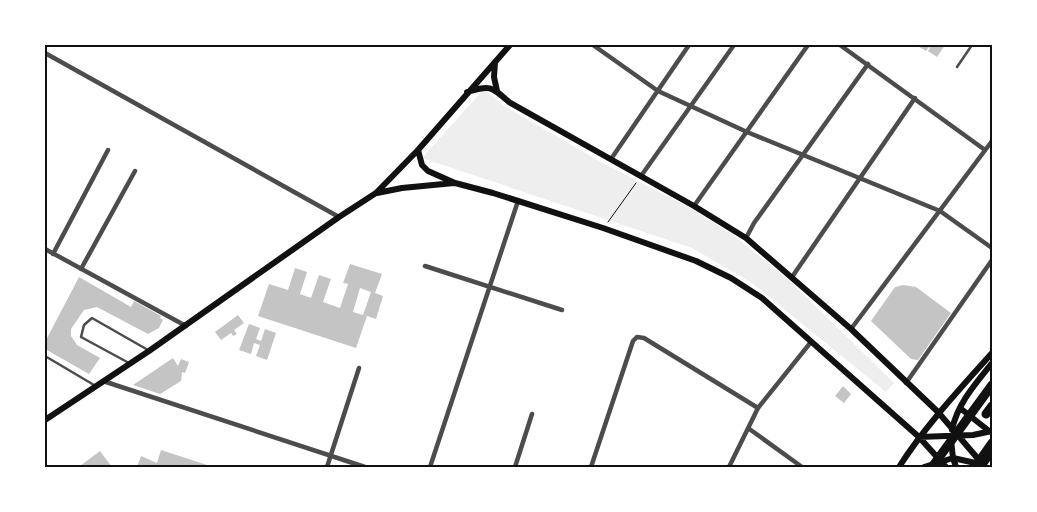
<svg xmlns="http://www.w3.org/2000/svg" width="1037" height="512" font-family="Manrope,sans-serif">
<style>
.green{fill:#eee}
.building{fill:#c4c4c4;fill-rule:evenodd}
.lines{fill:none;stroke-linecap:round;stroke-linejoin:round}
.path{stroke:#111;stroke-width:1}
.service{stroke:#4c4c4c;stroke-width:2.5}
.minor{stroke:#4c4c4c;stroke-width:4.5}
.secondary{stroke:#111;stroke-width:6}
.motorway{stroke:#111;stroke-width:9}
.neatline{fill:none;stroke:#111;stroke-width:2}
</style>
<rect width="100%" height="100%" fill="#fff"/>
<path class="green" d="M484,89L504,106L601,162L690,208L733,235L789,280L894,383L886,392L752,283L692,248L422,158Z"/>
<path class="building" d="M916,45H945L937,57L928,51L930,48L929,47L926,51Z
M350,264L382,274L375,293L383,296L376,319L367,316L356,348L258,316L269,284L288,290L295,268L307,272L300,294L311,298L319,275L331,279L323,302L340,308L348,284L343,283ZM360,288L371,292L363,315L353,312Z
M79,277L131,307L134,301L161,316L160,318L163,320L159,328L148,334L97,307L84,310L71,329V336L77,345L100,358L89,374L45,349V342Z
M903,285L916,287L951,313L918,360L911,359L871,321L895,287Z
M238,315L244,323L234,330L237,334L233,336L231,333L221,340L215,332Z
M249,324L260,328L256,339L261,341L265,329L276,333L267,360L256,356L260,345L254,343L251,354L239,350Z
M173,358L178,366L181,359L189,362L185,373L182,372L181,381L160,394L133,385Z
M843,386L851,394L844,403L835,396Z
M161,450L210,466L209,467H137L141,456L157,463Z
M100,451L112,467H81L80,466Z"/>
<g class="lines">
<path class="path" d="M608,222L636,183"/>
<path class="service" d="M957,67L972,45
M45,356L94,385
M129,363L81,337L84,325L92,318L148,350"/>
<path class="minor" d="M593,45L658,91L747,132L940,211L992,248
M840,45L985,150
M45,53L339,217
M611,159L689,45
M641,176L734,45
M694,206L808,45
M746,238L754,223L868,64
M45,249L186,326
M53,254L108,150
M425,266L562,310
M81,269L135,171
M792,277L915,98
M851,329L992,141
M103,381L365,467
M906,383L992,260
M748,428L802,467
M327,467L359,368
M430,467L518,201
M515,467L532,414
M591,467L633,341L637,337L644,338L758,408
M729,467L758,408L811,342"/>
<path class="secondary" d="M495,62L494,77L497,91
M467,92C490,85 491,86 509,102L694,206L746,238L851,329L938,412L985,467
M418,150L422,165L428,171L455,183L493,193L603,228L696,261L731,278L762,298L919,437L946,467
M377,193L402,188L454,183
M960,408L989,431
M45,420L149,351L339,217L376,193L418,150L510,45
M952,430C957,404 976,383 992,363
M919,437L973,435L992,431
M951,440L953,458L956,467
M899,467C926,425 959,390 992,353
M924,467L953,458L980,464
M982,467L992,453"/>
<path class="motorway" d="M986,414L992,406
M932,467L992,385
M975,467L992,443"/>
</g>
<rect width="1037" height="512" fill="none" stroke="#ffffff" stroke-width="92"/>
<rect x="46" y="46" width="945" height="420" class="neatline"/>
</svg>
